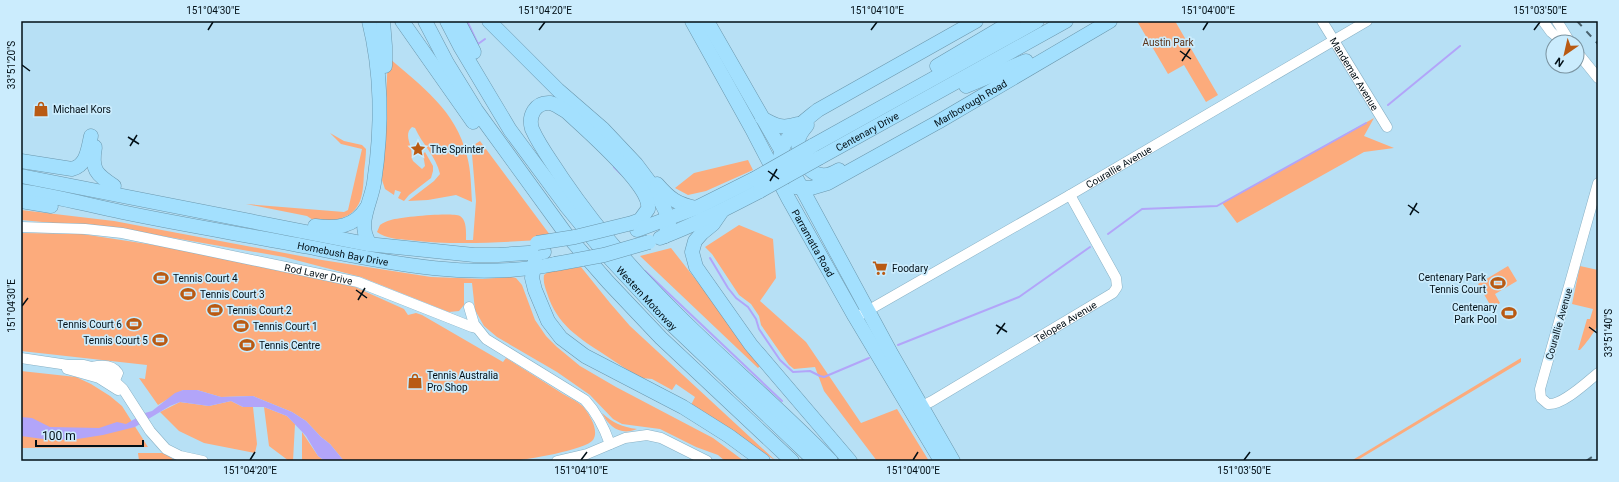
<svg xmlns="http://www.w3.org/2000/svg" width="1619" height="482" font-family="Roboto,sans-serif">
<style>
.green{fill:#fcab7c}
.water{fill:#b2a5f9}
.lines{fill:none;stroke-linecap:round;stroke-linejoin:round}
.stream{stroke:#b2a5f9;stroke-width:2}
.minor-casing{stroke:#89b1c5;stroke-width:11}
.highway-casing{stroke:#6b97ad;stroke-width:15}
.minor{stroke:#fff;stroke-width:10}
.highway{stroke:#a3e0fe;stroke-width:14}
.rail{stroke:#49616d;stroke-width:2;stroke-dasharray:7 7;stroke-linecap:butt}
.highway-bridge-casing{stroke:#6b97ad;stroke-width:15;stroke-linecap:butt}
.highway-bridge{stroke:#a3e0fe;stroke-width:14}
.ticks{fill:none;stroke:#020f16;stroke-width:1.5}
.labels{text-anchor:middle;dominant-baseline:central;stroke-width:3.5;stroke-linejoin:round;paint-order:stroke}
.park-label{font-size:10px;fill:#5b3218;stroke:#cbecfd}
.street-label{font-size:10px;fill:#020f16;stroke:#cbecfd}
.poi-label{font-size:10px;fill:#020f16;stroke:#cbecfd;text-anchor:start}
.neatline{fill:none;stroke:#020f16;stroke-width:1.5}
.ticks-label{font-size:10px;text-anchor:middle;fill:#020f16}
</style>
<rect width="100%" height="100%" fill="#b7e0f5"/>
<path class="green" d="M1137,21H1175L1218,95L1206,102L1184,65L1168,74Z
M388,57C421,86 456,110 467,156C471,170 471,187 472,202L456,195L428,200L408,201L434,181L440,174C436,156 422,144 415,128L412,127C405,133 409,141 411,148C412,153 411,157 413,161L422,169L425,166L423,154L425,152L433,166V171L431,178L409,195L404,201L398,198L401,192L395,190L394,195L385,189L382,180Z
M1374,118L1364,136L1394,148L1364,152L1237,223L1222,203Z
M330,133L344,141L362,145L366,149C366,156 365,163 364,171C363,198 362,216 330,221C322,222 313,221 307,216L246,204L344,212L348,210L362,149L341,144Z
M480,141L553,239C505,242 457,246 409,240C399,239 386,239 377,232L380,225C383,223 386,221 391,220C401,217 451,212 460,216C467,220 466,233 466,240H473L476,201L472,154L469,148Z
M748,160L753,170L706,191L688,195L675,188L694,173Z
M21,210L114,221L322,260L431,277L483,279L511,277L516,278L522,285L535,320L546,336L557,347L580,366L616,387L713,438L744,461H725L718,455L696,447L660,429L622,424L613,419L590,395L557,372L497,337L484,326L475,310L472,283H464V305L459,311L449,312L361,277L284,257L128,230L21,220Z
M739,225L773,239L776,278L760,301L806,342L861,423L897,409L929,461H877L824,391L815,367L794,369L789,365L761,325L759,316L751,304L739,295L712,254L705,247Z
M21,233L82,234L167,247L355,287L404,309L408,315L416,313L422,315L503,362L506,358C525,370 544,382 563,394C570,398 581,403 585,409C591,417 599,431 593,440C586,450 525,460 511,461C456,463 400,461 344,461L330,444L321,437L306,421L292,412L253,396L221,397L197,390H183L158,405L139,378L145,379L147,365L21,351Z
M671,248L762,364L758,368L640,256Z
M1508,266L1517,281L1495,294L1500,303L1492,308L1478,284Z
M1580,266L1598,270C1598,286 1600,308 1598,324C1597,329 1584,346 1580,350H1578L1587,319H1590L1593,309L1572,304Z
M581,267L610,303L630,326L776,461L691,405L695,397L676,384L672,390L652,379L642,378C629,371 617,363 605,355C579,338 557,325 547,293C545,287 543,282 544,275L548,272Z
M1521,358V362L1356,461H1351Z
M21,371L76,377L91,384L110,396L122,406L148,447L21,448Z
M231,401L243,407H253L257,444L255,453L204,443L179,431L160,412L180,402L209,406Z
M264,407L287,416L295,424L293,461H289L269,446Z
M602,413C613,423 622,427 637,429C621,436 609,427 602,413Z
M302,432L318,456L325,461H302Z
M138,453H164L176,461H139Z"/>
<path class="water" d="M183,390H197L221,397L253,396L292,412L306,421L321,437L330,444L344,461H325L318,456L306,436L287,416L264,407H243L231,401L209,406L180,402L170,406L135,427L103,435L71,440L43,439L21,436V417L32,418L50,427L99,428L117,422L126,424L145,413L152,411L175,393Z"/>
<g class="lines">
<path class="stream" d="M467,21L478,44L485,39
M1388,105L1460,46
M614,167L621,174
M1108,234L1142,209L1217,206L1366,123
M710,258L728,288L736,298L748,307L756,319L759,329L780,360L793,372L810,371L820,376L824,377L869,358
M645,271L782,401
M898,345L1019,297L1090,247"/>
<g class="minor-casing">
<g id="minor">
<path id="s1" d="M1322,21L1387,127"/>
<path d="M1543,21L1551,32L1563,42"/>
<path d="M1557,21L1570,42"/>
<path d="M1577,52L1598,78"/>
<path d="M1598,183L1540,389L1541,398L1548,404C1562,406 1587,382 1598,373"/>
<path id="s2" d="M21,227L85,229L122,233L358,282L472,327L476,328"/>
<path d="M469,307L474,324L486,339L585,400C597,413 604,427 610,444"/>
<path id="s3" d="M862,314L1070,195L1367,21"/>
<path d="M21,358L68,365H84L92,367L107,374L123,389L150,431L166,449L180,456L203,461"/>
<path d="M92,367C101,365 112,364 118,373L115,380L111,385"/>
<path d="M67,369L99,378L118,390"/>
<path id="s4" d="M916,409L932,401L1113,293L1117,287L1116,278L1070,195"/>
<path d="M557,461L587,454L625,438L647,435L661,438L707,461"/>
</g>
</g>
<g class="highway-casing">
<g id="highway">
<path d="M369,21C382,73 382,130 374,183C371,203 356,225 370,244"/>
<path d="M383,21L385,46V66"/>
<path d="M402,21L473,122"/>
<path d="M425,21L447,63L476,110L566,234L608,282L661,338L792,461"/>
<path id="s5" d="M447,21L461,48L510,130L567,207L603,251L666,319L815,461"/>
<path d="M458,21L474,52"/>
<path d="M489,21L558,90L603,129L636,164L654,188L665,210L669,223L665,236"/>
<path id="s6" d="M692,21L752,129L788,198L855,317L941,461"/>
<path d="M707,21L781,150L892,355L953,461"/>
<path d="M937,66L1013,21"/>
<path d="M966,86L1026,61"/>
<path d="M762,118C776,126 782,129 798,124"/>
<path d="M807,125C804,129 800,133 799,138C795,151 808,174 821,175C827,176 834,173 839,170"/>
<path d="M812,146L1037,21"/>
<path d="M95,147C91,170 96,174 114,186"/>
<path d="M780,157C784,135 802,123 818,110L976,21"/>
<path id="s7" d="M819,158L1066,21"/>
<path d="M21,161L72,169C87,165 88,149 91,136"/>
<path d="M21,176L367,244L474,255H498L544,252"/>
<path d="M657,184C670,199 677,204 696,208"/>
<path id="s8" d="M795,187L811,188L828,183L938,122L1110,21"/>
<path id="s9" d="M21,191C55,196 88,205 122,212C184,225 247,235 309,247C389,263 474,281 555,264"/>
<path d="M21,201L51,206"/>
<path d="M722,211L713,224L702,233L695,241L692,252L696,267L751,345L850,461"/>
<path d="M632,223L640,220L648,209C652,186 584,128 567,112C562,109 556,104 550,103C535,102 528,116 532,129C540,147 552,162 562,178C590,219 622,258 656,293C712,352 775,403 831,461"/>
<path d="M315,226C336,229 355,227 367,207"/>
<path d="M637,230L696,208L754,179"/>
<path d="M660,238C695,225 727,208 760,191"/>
<path d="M535,260L532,278L535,290L548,321L561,338L585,356L683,407L729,436L763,461"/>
</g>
</g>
<use href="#minor" class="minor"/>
<use href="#highway" class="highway"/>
<path class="rail" d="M1577,21L1598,44
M1586,461L1598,453"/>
<g class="highway-bridge-casing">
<path id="highway-bridge" d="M754,179L812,146
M760,191L819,158
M537,243L575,237L632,223
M555,264L604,255L649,242"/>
</g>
<use href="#highway-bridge" class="highway-bridge"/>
</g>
<path class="ticks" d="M208,30L213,22M539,30L545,22M871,30L877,22M1203,30L1208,22M1534,30L1540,22M1180,51L1191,59M1182,61L1190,49M22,65L30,71M128,137L139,144M130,146L137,135M768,171L779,179M770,181L777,169M1408,205L1419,213M1410,215L1417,203M356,290L367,298M358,300L365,288M22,306L28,298M996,325L1007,332M1589,327L1597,333M997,334L1005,323M250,460L255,452M581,460L587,452M913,460L918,452M1244,460L1250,452"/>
<defs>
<g id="shop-bare" transform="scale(1.2)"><path d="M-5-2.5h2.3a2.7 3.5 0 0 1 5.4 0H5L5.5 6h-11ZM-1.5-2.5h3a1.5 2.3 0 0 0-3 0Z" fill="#b95a13" stroke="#cbecfd" stroke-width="2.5" paint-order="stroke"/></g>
<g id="sight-bare" transform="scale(1.2)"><path d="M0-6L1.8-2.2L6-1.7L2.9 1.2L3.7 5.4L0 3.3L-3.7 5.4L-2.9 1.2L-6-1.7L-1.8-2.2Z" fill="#b95a13" stroke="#cbecfd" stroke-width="2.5" paint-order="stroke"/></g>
<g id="supermarket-bare" transform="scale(1.2)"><path d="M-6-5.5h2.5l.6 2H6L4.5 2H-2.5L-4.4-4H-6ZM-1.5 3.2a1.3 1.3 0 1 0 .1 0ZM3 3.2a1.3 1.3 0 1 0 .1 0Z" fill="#b95a13" stroke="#cbecfd" stroke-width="2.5" paint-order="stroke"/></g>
<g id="stadium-bare" transform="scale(1.2)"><path d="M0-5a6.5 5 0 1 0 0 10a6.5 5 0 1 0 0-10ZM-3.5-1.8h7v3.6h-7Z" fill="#b95a13" stroke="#cbecfd" stroke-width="2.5" paint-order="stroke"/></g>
</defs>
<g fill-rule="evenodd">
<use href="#shop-bare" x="41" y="109"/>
<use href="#sight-bare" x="418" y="149"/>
<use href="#supermarket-bare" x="880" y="268"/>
<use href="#stadium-bare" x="161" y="278"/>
<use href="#stadium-bare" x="1498" y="283"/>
<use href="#stadium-bare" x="188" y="294"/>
<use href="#stadium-bare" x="215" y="310"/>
<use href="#stadium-bare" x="1509" y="313"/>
<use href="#stadium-bare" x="134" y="324"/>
<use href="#stadium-bare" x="241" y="326"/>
<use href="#stadium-bare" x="160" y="340"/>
<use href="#stadium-bare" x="247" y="345"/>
<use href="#shop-bare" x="415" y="381"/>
</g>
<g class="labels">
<g class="park-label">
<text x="1168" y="42">Austin Park</text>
</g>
<g class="street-label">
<text stroke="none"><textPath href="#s1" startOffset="62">Mandemar Avenue</textPath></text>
<text stroke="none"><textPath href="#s8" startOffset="197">Marlborough Road</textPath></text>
<text stroke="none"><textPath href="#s7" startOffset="55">Centenary Drive</textPath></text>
<text stroke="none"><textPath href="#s3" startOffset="296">Courallie Avenue</textPath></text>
<text stroke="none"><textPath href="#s6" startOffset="253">Parramatta Road</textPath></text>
<text stroke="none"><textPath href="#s9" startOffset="328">Homebush Bay Drive</textPath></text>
<text stroke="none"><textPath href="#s2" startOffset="302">Rod Laver Drive</textPath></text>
<text stroke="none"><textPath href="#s5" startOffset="343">Western Motorway</textPath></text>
<text stroke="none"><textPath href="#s4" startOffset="173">Telopea Avenue</textPath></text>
<text transform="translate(1559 324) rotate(-74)">Courallie Avenue</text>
</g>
<g class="poi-label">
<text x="53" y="109">Michael Kors</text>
<text x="430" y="149">The Sprinter</text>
<text x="892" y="268">Foodary</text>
<text x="1486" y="277" text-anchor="end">Centenary Park<tspan x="1486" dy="12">Tennis Court</tspan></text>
<text x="173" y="278">Tennis Court 4</text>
<text x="200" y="294">Tennis Court 3</text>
<text x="1497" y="307" text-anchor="end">Centenary<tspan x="1497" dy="12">Park Pool</tspan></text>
<text x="227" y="310">Tennis Court 2</text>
<text x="122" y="324" text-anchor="end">Tennis Court 6</text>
<text x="253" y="326">Tennis Court 1</text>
<text x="148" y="340" text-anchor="end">Tennis Court 5</text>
<text x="259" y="345">Tennis Centre</text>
<text x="427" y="375">Tennis Australia<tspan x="427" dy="12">Pro Shop</tspan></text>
</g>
</g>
<rect width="1619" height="482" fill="none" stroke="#cbecfd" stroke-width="44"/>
<g transform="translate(1565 54) rotate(214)"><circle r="19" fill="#cbecfd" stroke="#7b94a1"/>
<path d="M0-3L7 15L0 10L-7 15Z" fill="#b95a13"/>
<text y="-6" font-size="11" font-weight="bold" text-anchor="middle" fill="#020f16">N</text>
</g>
<path d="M36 440v6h107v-6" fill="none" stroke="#020f16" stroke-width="2"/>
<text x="42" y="440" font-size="12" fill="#020f16" stroke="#cbecfd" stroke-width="3" paint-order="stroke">100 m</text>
<rect x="22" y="22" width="1575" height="438" class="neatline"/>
<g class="ticks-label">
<text x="213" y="14">151°04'30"E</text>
<text x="545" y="14">151°04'20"E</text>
<text x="877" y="14">151°04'10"E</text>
<text x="1208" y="14">151°04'00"E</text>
<text x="1540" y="14">151°03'50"E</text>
<text transform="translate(11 65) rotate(-90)" y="4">33°51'20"S</text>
<text transform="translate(11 306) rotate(-90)" y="4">151°04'30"E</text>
<text transform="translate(1608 333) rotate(-90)" y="4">33°51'40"S</text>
<text x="250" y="474">151°04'20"E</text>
<text x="581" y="474">151°04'10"E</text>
<text x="913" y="474">151°04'00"E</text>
<text x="1244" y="474">151°03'50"E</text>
</g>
</svg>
